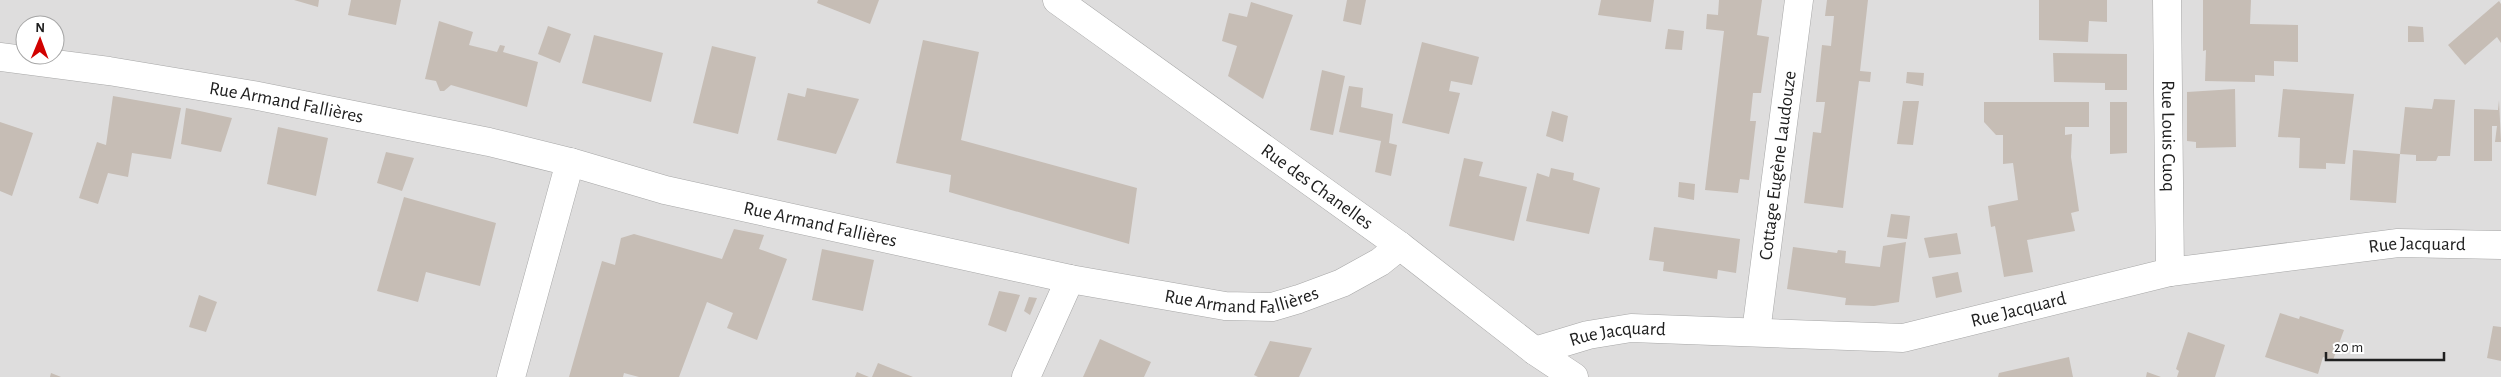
<svg xmlns="http://www.w3.org/2000/svg" width="2501" height="377" font-family="'Alegreya Sans',sans-serif">
<style>
.residential{fill:#dedddd;fill-rule:evenodd}
.building{fill:#c6bdb5}
.lines{fill:none;stroke-linecap:round;stroke-linejoin:round}
.minor-casing{stroke:#a7a7a7;stroke-width:29}
.tertiary-casing{stroke:#a7a7a7;stroke-width:29}
.minor{stroke:#fff;stroke-width:28}
.tertiary{stroke:#fff;stroke-width:28}
.labels{text-anchor:middle;dominant-baseline:central;stroke-width:4;stroke-linejoin:round;paint-order:stroke}
.street-label{font-size:19px;fill:#202020;stroke:#fff}
</style>
<rect width="100%" height="100%" fill="#f1eee6"/>
<path class="residential" d="M0,0H2501V377H0ZM25,25H55V55H25Z"/>
<path class="building" d="M294,0H319L318,7Z
M351,0H401L396,25L348,15Z
M818,0H879L870,24L817,3Z
M1347,0H1366L1361,25L1343,21Z
M1601,0H1654L1651,22L1598,15Z
M1719,0H1762L1757,35L1769,37L1761,93H1753L1750,121H1756L1749,180L1740,179L1738,193L1705,190L1724,31L1706,29L1707,14L1718,15Z
M1827,0H1868L1860,71L1871,72L1870,82L1859,81L1843,208L1804,203L1813,132L1821,133L1825,102H1816L1822,45L1831,46L1834,16H1825Z
M2039,0H2107V22L2089,21L2088,42L2039,40Z
M2203,0H2251L2250,24L2298,25V62L2274,61V76L2255,75V82L2205,81L2206,50L2203,51Z
M2499,1L2501,4V43L2497,37L2465,65L2448,45Z
M1251,2L1293,15L1263,99L1228,76L1237,46L1222,41L1229,13L1247,17Z
M439,21L473,32L469,45L497,52L500,45L505,46L503,52L538,62L527,107L451,85L444,91H440L436,81L425,79Z
M548,26L571,34L560,63L538,54Z
M2408,26L2423,27L2424,42H2408Z
M1668,29L1684,31L1682,50L1665,49Z
M594,35L663,53L651,102L582,83Z
M923,40L979,52L961,140L1137,188L1129,244L949,192L951,175L896,163Z
M1422,42L1479,57L1472,85L1451,81L1449,91L1460,93L1449,134L1402,123Z
M712,46L756,57L738,134L693,123Z
M2053,53L2127,54V90H2105V83L2054,82Z
M1322,70L1345,76L1333,135L1310,130Z
M1907,72L1924,73L1923,86L1906,83Z
M1349,86L1363,88L1361,107L1393,114L1389,143L1397,145L1391,176L1375,172L1381,141L1339,132Z
M807,88L859,99L836,154L777,140L788,93L805,97Z
M2235,89L2236,147L2196,148V142L2187,141V92Z
M2283,89L2354,94L2345,164L2326,163V169L2299,168L2300,138L2278,137Z
M113,96L181,108L171,159L132,153L128,177L108,173L98,204L79,198L97,142L106,145Z
M2434,99L2455,100L2450,156H2438L2436,161H2416V155L2400,154L2405,107L2432,109Z
M2499,100L2501,142H2495L2497,126H2492V161H2474V109L2498,110Z
M1903,101H1919L1913,145L1897,144Z
M1984,102H2089V127H2065V135L2072,134L2071,157L2079,211L2071,213L2075,231L2027,240L2033,272L2004,277L1995,226L1991,227L1988,206L2018,200L2013,163L2003,164V135H1996L1984,122Z
M2110,102H2127V153L2110,154Z
M186,108L232,118L221,152L181,144Z
M1552,111L1568,116L1563,142L1546,136Z
M0,122L33,133L12,196L0,191Z
M278,127L328,138L316,196L267,184Z
M2353,150L2400,154L2396,203L2350,200Z
M386,152L414,158L402,191L377,183Z
M1464,158L1483,162L1479,176L1527,187L1514,241L1449,226Z
M1551,168L1574,173L1573,180L1600,188L1589,234L1526,221L1537,173L1549,177Z
M1679,182L1695,184L1694,200L1678,197Z
M404,197L496,223L480,286L426,272L418,302L377,291Z
M1891,214L1910,216L1907,239L1887,237Z
M1654,227L1740,239L1736,273L1718,270L1717,279L1663,271L1664,262L1649,260Z
M734,229L764,235L759,249L787,259L757,340L727,328L733,313L707,302L679,377H639L624,373L623,377H569L602,261L615,265L621,238L634,234L722,259Z
M1957,233L1961,254L1929,258L1924,238Z
M1906,242L1899,302L1874,306L1845,305L1846,298L1787,289L1793,247L1837,253L1838,250L1846,251L1845,263L1880,267L1883,246Z
M822,249L874,260L863,311L812,300Z
M1958,272L1962,292L1936,298L1932,277Z
M999,291L1020,295L1006,332L988,325Z
M199,295L217,302L206,332L189,327Z
M1029,297L1037,298L1030,315L1024,311Z
M2280,313L2299,319L2300,316L2344,330L2333,360L2323,357L2318,374L2265,357Z
M2493,326L2501,327V361L2487,358Z
M2188,332L2225,345L2215,377H2177L2179,371L2176,369Z
M1100,339L1151,362L1144,377H1083Z
M1270,341L1312,348L1299,377H1258L1254,375Z
M2069,357L2073,377H1998L1999,373Z
M878,363L913,377H872Z
M857,372L869,377H855Z
M2147,372L2161,377H2146Z
M51,373L61,377H50Z"/>
<g class="lines">
<g class="minor-casing">
<g id="minor">
<path id="s1" d="M2167,0L2170,272"/>
<path id="s2" d="M1756,332L1799,0"/>
<path id="s3" d="M1535,351L1588,335L1631,328L1903,338L2170,272L2398,243L2501,245"/>
<path d="M511,377L570,162"/>
<path d="M1026,377L1070,279"/>
</g>
</g>
<g class="tertiary-casing">
<g id="tertiary">
<path id="s4" d="M1057,0L1400,246L1535,351L1574,377"/>
<path id="s5" d="M0,57L109,71L253,95L489,142L570,162L665,190L1070,279L1225,306L1272,307L1299,299L1342,283L1380,262L1400,246"/>
</g>
</g>
<use href="#minor" class="minor"/>
<use href="#tertiary" class="tertiary"/>
</g>
<g class="labels">
<g class="street-label">
<text stroke="none"><textPath href="#s5" startOffset="290">Rue Armand Fallières</textPath></text>
<text stroke="none"><textPath href="#s1" startOffset="136">Rue Louis Cuoq</textPath></text>
<text stroke="none"><textPath href="#s2" startOffset="168">Cottage Eugène Laudouze</textPath></text>
<text stroke="none"><textPath href="#s4" startOffset="320">Rue des Chanelles</textPath></text>
<text stroke="none"><textPath href="#s5" startOffset="838">Rue Armand Fallières</textPath></text>
<text stroke="none"><textPath href="#s3" startOffset="895">Rue Jacquard</textPath></text>
<text stroke="none"><textPath href="#s5" startOffset="1268">Rue Armand Fallières</textPath></text>
<text stroke="none"><textPath href="#s3" startOffset="490">Rue Jacquard</textPath></text>
<text stroke="none"><textPath href="#s3" startOffset="85">Rue Jacquard</textPath></text>
</g>
</g>
<g transform="translate(40 40) rotate(1)"><circle r="24" fill="#ffffff" stroke="#a6a6a6"/>
<path d="M0-4L9 19L0 12L-9 19Z" fill="#d10100"/>
<text y="-8" font-size="14" font-weight="bold" text-anchor="middle" fill="#202020">N</text>
</g>
<path d="M2326 352v8h118v-8" fill="none" stroke="#202020" stroke-width="2.5"/>
<text x="2334" y="352" font-size="15" fill="#202020" stroke="#ffffff" stroke-width="4" paint-order="stroke">20 m</text>
</svg>
